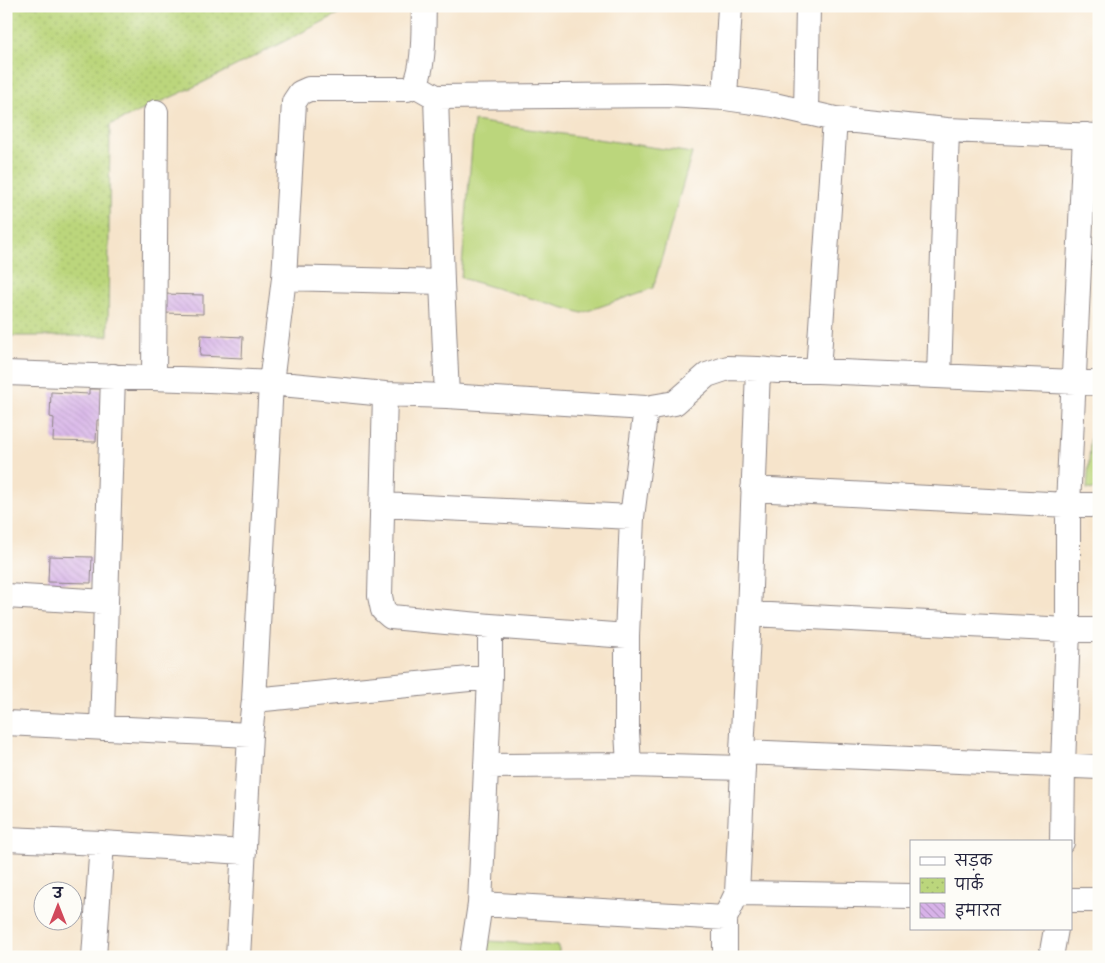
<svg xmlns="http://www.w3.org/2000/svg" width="1105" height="963" font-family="'Comic Neue','Playpen Sans Deva',sans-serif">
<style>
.grass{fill:#bbd67c;stroke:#6e7c5c}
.park{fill:url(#park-dots);stroke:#6e7c5c}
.building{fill:url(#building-back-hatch)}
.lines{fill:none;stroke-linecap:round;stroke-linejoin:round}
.minor-casing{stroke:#8c8383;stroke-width:26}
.minor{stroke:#fff;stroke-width:24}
</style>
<defs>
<pattern id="park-dots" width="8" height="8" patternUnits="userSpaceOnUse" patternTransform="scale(1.25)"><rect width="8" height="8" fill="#bbd67c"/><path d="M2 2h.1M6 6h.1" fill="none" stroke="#a0b76c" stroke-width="1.8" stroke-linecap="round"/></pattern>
<pattern id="building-back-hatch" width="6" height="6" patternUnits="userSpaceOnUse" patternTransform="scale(1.25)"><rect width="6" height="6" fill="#d7b2e8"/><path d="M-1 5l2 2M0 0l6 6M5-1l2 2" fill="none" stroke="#b899c8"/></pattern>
</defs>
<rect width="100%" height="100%" fill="#fdfcf7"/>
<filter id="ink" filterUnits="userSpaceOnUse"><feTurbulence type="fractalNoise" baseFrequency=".02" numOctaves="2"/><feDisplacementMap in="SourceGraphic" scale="10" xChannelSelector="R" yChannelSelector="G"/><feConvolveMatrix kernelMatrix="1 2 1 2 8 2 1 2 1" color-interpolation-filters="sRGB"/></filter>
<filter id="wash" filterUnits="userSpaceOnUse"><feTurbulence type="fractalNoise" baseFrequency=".0096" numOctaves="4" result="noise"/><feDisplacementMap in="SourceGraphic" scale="20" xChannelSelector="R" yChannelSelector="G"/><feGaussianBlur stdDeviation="1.12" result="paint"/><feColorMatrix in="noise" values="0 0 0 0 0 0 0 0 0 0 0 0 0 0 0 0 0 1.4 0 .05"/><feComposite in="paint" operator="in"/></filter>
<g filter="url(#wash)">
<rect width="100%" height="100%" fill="#f6e4cb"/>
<path class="grass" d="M474,121L692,153L653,288L582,313L461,278Z
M1093,402L1099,403V490L1087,489Z
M476,940L559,946V957H476Z"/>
<path class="park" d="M6,6H354L198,85L110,125L108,336H6Z"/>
<g id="blocks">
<path class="building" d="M163,294L203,295V314L162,313Z
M201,335L243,337L242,358L200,356Z
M89,389H101L103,420H97L96,442L53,441L54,418L50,417L51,392L89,394Z
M49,556L92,557L91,583L48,582Z"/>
</g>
</g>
<g filter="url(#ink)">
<use href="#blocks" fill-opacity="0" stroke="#8c8383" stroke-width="1"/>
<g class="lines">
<g class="minor-casing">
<path id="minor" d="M415,85L436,97L666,95L725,98L774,105L835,119L947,130L1099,136
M725,98L730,6
M806,113L808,6
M284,278L442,282L436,97
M818,371L835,119
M6,373L209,380L271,383L385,394L447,396L442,282
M939,376L947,130
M154,377L156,112
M385,394L380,596L383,610L391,617L490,626L627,636
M447,396L646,408L675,403L707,375L728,368L758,369L778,371H818L1099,383
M753,489L1068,505H1099
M382,505L632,517
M6,596L106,602L102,728
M106,602L113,376
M749,614L1068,630H1099
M254,700L490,677
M6,723L250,735
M742,752L1099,767
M629,765L627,731V636L632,517L646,408
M486,766L629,765L743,768
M6,839L102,843L244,852
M1062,842L1063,765L1068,630V505L1085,135
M737,893L911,896
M1071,900H1099
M480,904L725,918
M94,957L102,843
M238,957L250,735L254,700L271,383L284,278L294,102L300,93L309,89H407L415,85C425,65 423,29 424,6
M472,957L480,904L490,677V626
M725,957V918L737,893L743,768L742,752L749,614L758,369
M1051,957L1056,929"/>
</g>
<use href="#minor" class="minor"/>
</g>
</g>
<rect width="1105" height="963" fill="none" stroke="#fdfcf7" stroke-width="25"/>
<rect x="910" y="840" width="162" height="90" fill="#fdfcf7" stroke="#a5a5ac"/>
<rect x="920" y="857" width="25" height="8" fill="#ffffff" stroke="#a5a5ac"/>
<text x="955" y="866" font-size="15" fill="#22223b">सड़क</text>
<rect x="920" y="878" width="25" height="15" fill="url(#park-dots)" stroke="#a5a5ac"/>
<text x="955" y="890" font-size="15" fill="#22223b">पार्क</text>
<rect x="920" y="903" width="25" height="15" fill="url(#building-back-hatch)" stroke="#a5a5ac"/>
<text x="955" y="916" font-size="15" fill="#22223b">इमारत</text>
<g transform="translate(58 906)"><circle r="24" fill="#fdfcf7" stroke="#a5a5ac"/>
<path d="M0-4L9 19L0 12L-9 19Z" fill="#d1495b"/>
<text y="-8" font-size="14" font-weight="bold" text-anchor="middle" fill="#22223b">उ</text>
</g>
</svg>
